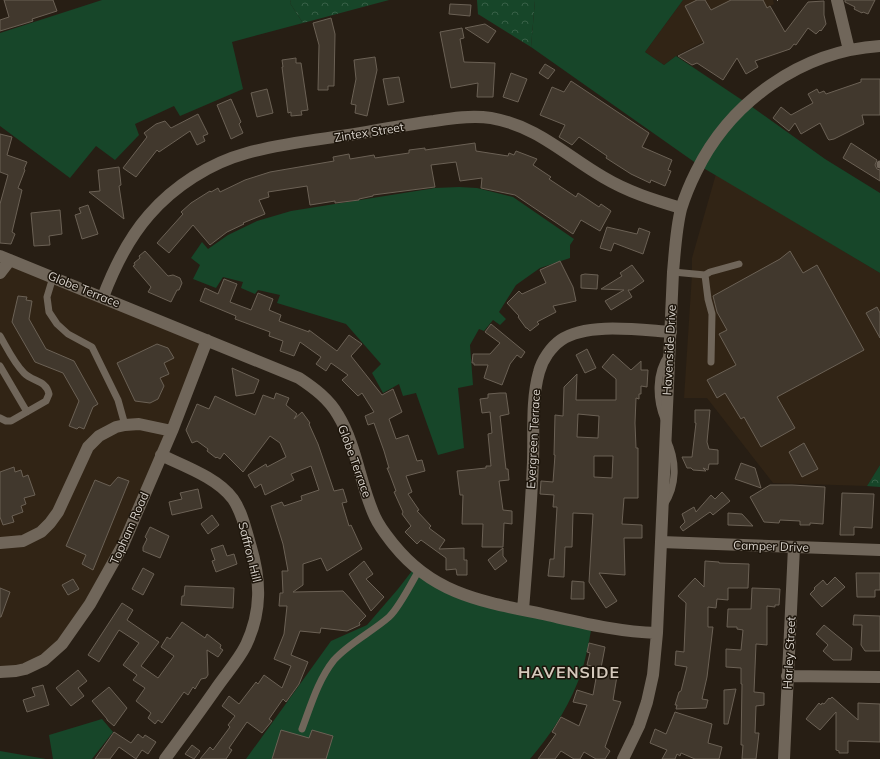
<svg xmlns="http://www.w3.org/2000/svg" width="880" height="759" font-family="Mulish,sans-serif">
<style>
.built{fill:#312415}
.green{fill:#174629}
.forest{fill:url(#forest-crowns)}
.building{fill:#41382d;stroke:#6b6155;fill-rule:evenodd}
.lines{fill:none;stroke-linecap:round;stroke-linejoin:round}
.path{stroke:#878077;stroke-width:2;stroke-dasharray:3 3;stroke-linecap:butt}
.lane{stroke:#70665a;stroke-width:7}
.street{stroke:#70665a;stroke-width:12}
.labels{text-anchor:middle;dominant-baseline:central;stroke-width:3;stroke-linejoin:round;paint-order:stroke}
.street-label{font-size:12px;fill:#d9d3cc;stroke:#1d150b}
.district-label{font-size:16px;font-weight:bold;letter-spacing:1px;fill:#d5c9bc;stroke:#1d150b}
</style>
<defs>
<pattern id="forest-crowns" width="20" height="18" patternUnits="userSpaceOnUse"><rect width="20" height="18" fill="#174629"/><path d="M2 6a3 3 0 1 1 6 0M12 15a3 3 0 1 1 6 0" fill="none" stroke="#386047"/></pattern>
</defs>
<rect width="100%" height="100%" fill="#271e14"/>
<path class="built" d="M683,0H773L774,4L676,56L664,65L645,52Z
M716,174L880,273V465L867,486L773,483L707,398H684L692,274V258Z
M10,259L207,339L123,545L53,652L0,672V274Z"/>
<path class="green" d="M102,0H291L290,3L303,23L232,42L243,89L180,116L174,106L135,124L139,135L115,160L96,146L70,178L0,126V33Z
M535,0H683L645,52L664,65L676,56L748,104L825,159L880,193V273L700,166L531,47Z
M459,187L477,188L513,197L574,239L570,245V258L540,268L516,285L499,312L506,319L500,325L493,320L484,331L479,329L470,345L473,385L458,388L464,448L438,455L416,393L403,396L399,384L383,393L372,373L381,364L346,324L277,303L280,295L258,290L255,294L241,288L243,282L223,277L216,288L193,279L200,265L191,258L202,242L208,249L228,235L257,221L291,211L435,188Z
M415,567L453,591L592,625C589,642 584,669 577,684C566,711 549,737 530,759H246L331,641L367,625L398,589Z
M102,719L113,732L92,759H53L49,735Z
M0,751L46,759H0Z"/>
<path class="forest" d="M291,0H389L303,23L290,3Z
M477,0H535L531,47L478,14Z
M880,465V487L867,486Z"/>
<path class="building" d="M4,0H53L57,11L32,19L33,21L0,31V20L9,17Z
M697,0H705L711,10L731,0H763L767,8L770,6L785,32L808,2L824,1V15L826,24L821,31L820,30L816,34L808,28L796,45L794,44L790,49L755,61L758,67L746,74L737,58L723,80L697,63L692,65L678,56L704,43L685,6Z
M845,0H875L868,14L863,12L862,13L854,9L855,7L845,2Z
M450,4L471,5L470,16L449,14Z
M331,18L335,34L334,86H328V90H318L319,45L313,23Z
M485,24L496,31L488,43L465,28Z
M462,28L464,38L460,39L464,62L495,63L493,97H477L478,83L451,88L440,32Z
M375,57L377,70L367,116L355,113L356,105L351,104L356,79L354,60Z
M296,58V63H301L308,110L301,111L302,115L291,116V112L288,113L282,67H283L282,60Z
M545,64L555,70L548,79L539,73Z
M511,73L527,79L518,102L503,97Z
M399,77L404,102L388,105L383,79Z
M861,79H880V115H862L864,124L834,139L829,140L828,139L820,123L801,134L795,123L789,131L773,118L781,107L791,115L813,103L808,94L817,89L819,93L824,91L826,94L861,82Z
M571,81L649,133L642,147L672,160L668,170L671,171L665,186L651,180L650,183L631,174L606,158L607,156L579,137L572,145L559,137L565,125L540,115L552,87L564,92Z
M267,89L273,113L257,117L251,93Z
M231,99L241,122L239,124L243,133L231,139L217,105Z
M198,114L208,134L203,136L205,141L197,145L190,131L159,152L157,150L136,177L123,168L147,137L144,133L156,124L165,121L171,128Z
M0,134L12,137L7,155L27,162L24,169L25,170L18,188L22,190L12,232L15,234L11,244L0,243V204L8,175L0,172Z
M475,143L476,151L508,156L509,153L514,155L516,151L537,159L533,165L551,177L549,179L576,197L578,193L599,207L601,204L611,211L600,231L581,220L573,234L515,195L481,188L482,178L460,181L456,162L431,165L435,187L373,195V196L359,199V200L335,203V201L310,205L307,186L268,192L269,197L259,200L265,214L243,223L244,224L227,232L210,245L193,225L169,253L157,243L183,214L181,212L191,203L210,191L211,192L218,188L220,192L245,180L270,172L334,161L333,157L349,154L350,159L374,155L375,158L409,153V150L425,148V150Z
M851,143L877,160L875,165L877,169L880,170V181L843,158Z
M119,167L121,185L119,186L124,219L89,192L100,191L98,170Z
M88,205L98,234L82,239L75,215L81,213L79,208Z
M60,210L62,234L49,236L50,245L34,246L31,213Z
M607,227L637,234L639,228L650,232L643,254L614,243L611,251L600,248Z
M145,251L168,276L173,275L180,278L182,283L179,290H177L171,302L148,292L151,287L133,266L135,265L134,263L140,258L139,256Z
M790,251L803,273L817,265L864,350L777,397L795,428L761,447L744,417L741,419L725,393L717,398L707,380L736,365L719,334L727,330L717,312L713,296L780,259Z
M560,261L573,287L576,301L553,306L556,312L537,322L539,324L530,331L527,328H526L518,317L519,316L507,303L519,291L522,294L546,283L540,270Z
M632,265L644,281L631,290H628L632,297L611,310L605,301L624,290L601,289L622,276L620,273Z
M585,274L598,275L597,289L581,288V275Z
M224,279L237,284L230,302L251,310L258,293L273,299L269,310L281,315L279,321L309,332V330L337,351L349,335L362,344L351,356L382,395L393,389L402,412L389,419L396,439L408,435L417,461L422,460L425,471L406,476L412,492L408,494L419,510L417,511L431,526L429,528L445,540L439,549L464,548V560H467V575H457L456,569L446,570V558L421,540L417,544L405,532L411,526L402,514L403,512L394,492L396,491L390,475L387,468H389L384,451L374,423L368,425L365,416L374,412L362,393L358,396L342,380L348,375L331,363L326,371L316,364L321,357L300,342L294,356L280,351L283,341L269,336L270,332L235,319L236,316L200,301L205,288L218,294Z
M18,296L27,297L26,300L32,301L29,319L46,349L74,361L98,404L93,407L84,429L79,427L77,429L69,426L79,401L63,373L35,362L12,322Z
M877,307L880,313V338L866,313Z
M491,324L525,352L521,358L517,355L510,364L502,385L484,378L488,365H474V363H472L473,354H490L500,343L485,332Z
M157,344L168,348L174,358L164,363L169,374L160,378L164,386L158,399L150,403L135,401L117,363Z
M587,349L596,368L585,373L576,355Z
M613,354L631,370L641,361V370H648L647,387L641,386V394H639V399L636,398L635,423L636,448H638V498H624L622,524L642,525V538H624L625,575L599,573L617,601L606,608L589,582L593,514L573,513L572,547H565L564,577L548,576L550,559H554L557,507H553L554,495L540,494L541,481L553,482L555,455H554L555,415L563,416L564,387L577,374L576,400H616V379L602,367ZM578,414L599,416L598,438L577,437ZM594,456H613L612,478L594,477Z
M232,368L259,380L254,393L236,396Z
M276,393L289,398L286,405L297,414L294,419L302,412L310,423L309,424L318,444L334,491L343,489L347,502L342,503L349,526L351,525L362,549L327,571L321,558L303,564V585L293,592L343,591L366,616L359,623L360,625L347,631L321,628L320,633L300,631L291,655L308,662L299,684L286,702L283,699L269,719L272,721L262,733L247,722L229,748L232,750L226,759H200L210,747L213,750L230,727L228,725L235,716L222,706L229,696L239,704L256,682L258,684L264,675L282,688L291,666L274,659L284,634L287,606H279L280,593H283L282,571H288L283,544L271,506L282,502L284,506L302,500L301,496L319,490L311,466L291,474L294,480L265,495L261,484L255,488L248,475L266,464L267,467L286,457L280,443L270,436L243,472L224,453L220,459L217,457L216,458L207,451L208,449L197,441L192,443L186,430L197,404L209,409L215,396L255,415L263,395L274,399Z
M500,393H506L509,414L500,416L506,469H508L509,480L499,481L503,510L512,511V524L504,523L503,547H482L483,524H462L463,495H460L457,471L486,468V466H491L488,434L492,433L490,412L482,413L480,399L488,398V394Z
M695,410H710L707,442L709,449L718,450V464H709L708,470L703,468L706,471L693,470L691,468H687L682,457H692L696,423H695Z
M804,443L818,469L802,477L789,452Z
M741,463L755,468L761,488L735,479Z
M14,467L15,472L21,470L23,477L28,475L35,495L24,498L26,504L21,506L23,512L12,516L14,522L3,525L0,517V472Z
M118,477L129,481L93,570L82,564L86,555L66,546L95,480L110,486Z
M770,485H792L825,487L823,524L810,523V525H800V521L780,520L779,523L764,522L750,497Z
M198,489L202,508L172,515L169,502L182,499L180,493Z
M722,492L730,501L713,515L710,512L683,531L680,527L685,522L682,514L694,507L696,512L711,495L715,499Z
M842,493L874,494L872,528L854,527V535H840Z
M728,513L742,514L753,526L728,525Z
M212,515L219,525L208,534L201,524Z
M150,527L169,536L160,558L143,551V547L147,539L145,537Z
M223,545L227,556L234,554L237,564L216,572L212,561L215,560L211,549Z
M503,548V556L507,561L495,570L488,560Z
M364,561L373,574L366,579L384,597L371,611L349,574Z
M705,561L719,562V563L749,564L748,588H728V600L717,599L716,608L708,607V627H713L707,677L702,699L708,700L706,708L676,709L677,705H675L679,692L681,691L687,667L675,665L676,651L684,652L686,603L678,596L695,578L704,587Z
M143,568L154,574L143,595L132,589Z
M856,573H880V590H875V597H857Z
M835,577L845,587L822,607L810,594L815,589L814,588L823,580L827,585Z
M73,579L79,589L68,595L62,585Z
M572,581L584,582V599H571Z
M185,586L234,588L233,608L181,605L182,596H184Z
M0,588L10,592L1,617H0Z
M752,588L780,589L779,605H775V607L767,606V645L756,644L754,692L764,693V705L756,706L755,733H759L756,759H742L743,745H741L742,684H741V668L726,667V649L741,650L743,630L737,629V627H727L728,609H751Z
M122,603L133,610L127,620L159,642L141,666L158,678L174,656L161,647L167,637L170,639L182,622L205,638L207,634L221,645L220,648L223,650L218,657L207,650L208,675L206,678L201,679L195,689L193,687L188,695L184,692L162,723L158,720L155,724L148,718L151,713L136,701L145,688L133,680L137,675L123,665L139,643L119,630L99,662L88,655Z
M854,615L880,616V651H865L861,645L862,625H853Z
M824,625L852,648L851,660H833L823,651L828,645L816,634Z
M589,643L605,647L601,668L587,665L590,653L587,652Z
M78,670L87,681L78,688L84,696L71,706L56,688Z
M597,673L617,676L613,700L621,702L605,747L610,751L605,759H596L584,752L580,759H574L561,751L555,759H538L556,734L552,732L561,717L579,726L587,705L573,702L577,690L593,695Z
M43,685L49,705L27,712L23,700L35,696L32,688Z
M109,687L127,708L114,726L107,720V719L92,701Z
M736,689L728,724H724V690Z
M832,697L858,720V703L880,704V742L848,741V753H839V751L836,750V712L820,730L806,719L819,703L821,705L822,703L824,704L829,698L830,699Z
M675,712L712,724L708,743L722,747L719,759H695L681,753L680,756L677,754L675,759H662L667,750L650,743L655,729L666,734Z
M281,730L309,738L312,730L333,736L326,759H272Z
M114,732L131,743L138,734L143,738L145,735L156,742L148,754L142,750L136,759L119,747L110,759H95Z
M192,745L200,751L194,759L185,754Z"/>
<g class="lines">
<path class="path" d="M777,0H778"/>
<path class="lane" d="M880,165V164
M673,272L705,275L710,272L739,264
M705,275L708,299L712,314L711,362
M53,277L47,297L49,312L57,324L68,334L92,347L118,400L125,425
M0,336C7,348 14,363 24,373C33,382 46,380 49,394L46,401L11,421H6L0,418
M0,366L27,412
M664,419C656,399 655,373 668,355
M664,505C677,486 677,461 667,440
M302,729C311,705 318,680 334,660C349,643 372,632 389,617C399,608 412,582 419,570"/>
<path class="street" d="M837,0L849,50
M0,256L299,378C314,388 329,399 338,415C357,446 360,485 375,517C380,528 387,536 394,545C435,596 486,602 547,615C583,623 619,632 657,633
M0,273L10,260
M103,297C114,268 128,239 149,215C174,186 210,163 247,153C286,142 327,139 367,132C389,128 411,124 434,121C452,118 472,115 491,118C537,126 565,155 603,177C628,192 654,200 681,208
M161,455C184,466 218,478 233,499C242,512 246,530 250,544C261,580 262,611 246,645C238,661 225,675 215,690C199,713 182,736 165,759
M661,542L880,550
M0,543L23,541L41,532L50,523L58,512L88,447L99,436L116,427L125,425L139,424L172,431
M523,610C527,561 531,511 533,462C534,432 531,401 539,372C542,360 551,347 561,340C587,322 640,330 671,332
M0,672L16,671L25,669L44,660L62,644L90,604L123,545L172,431L207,340
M787,676L880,677
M623,759L639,726L647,702L653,675L657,633L661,542L673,272C675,251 676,229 681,209C685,196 690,184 696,172C730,102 801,51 880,46
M784,759L794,547"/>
</g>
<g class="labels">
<g class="street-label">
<text transform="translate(369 132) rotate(-9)">Zintex Street</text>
<text transform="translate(84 289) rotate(22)">Globe Terrace</text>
<text transform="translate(669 350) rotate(-87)">Havenside Drive</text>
<text transform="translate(533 439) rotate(-87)">Evergreen Terrace</text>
<text transform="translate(355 461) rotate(70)">Globe Terrace</text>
<text transform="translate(129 528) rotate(-66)">Topham Road</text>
<text transform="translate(771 546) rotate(2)">Camper Drive</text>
<text transform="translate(250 552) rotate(76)">Saffron Hill</text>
<text transform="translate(789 653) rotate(-87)">Harley Street</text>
</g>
<g class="district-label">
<text x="569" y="672">HAVENSIDE</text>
</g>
</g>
</svg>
